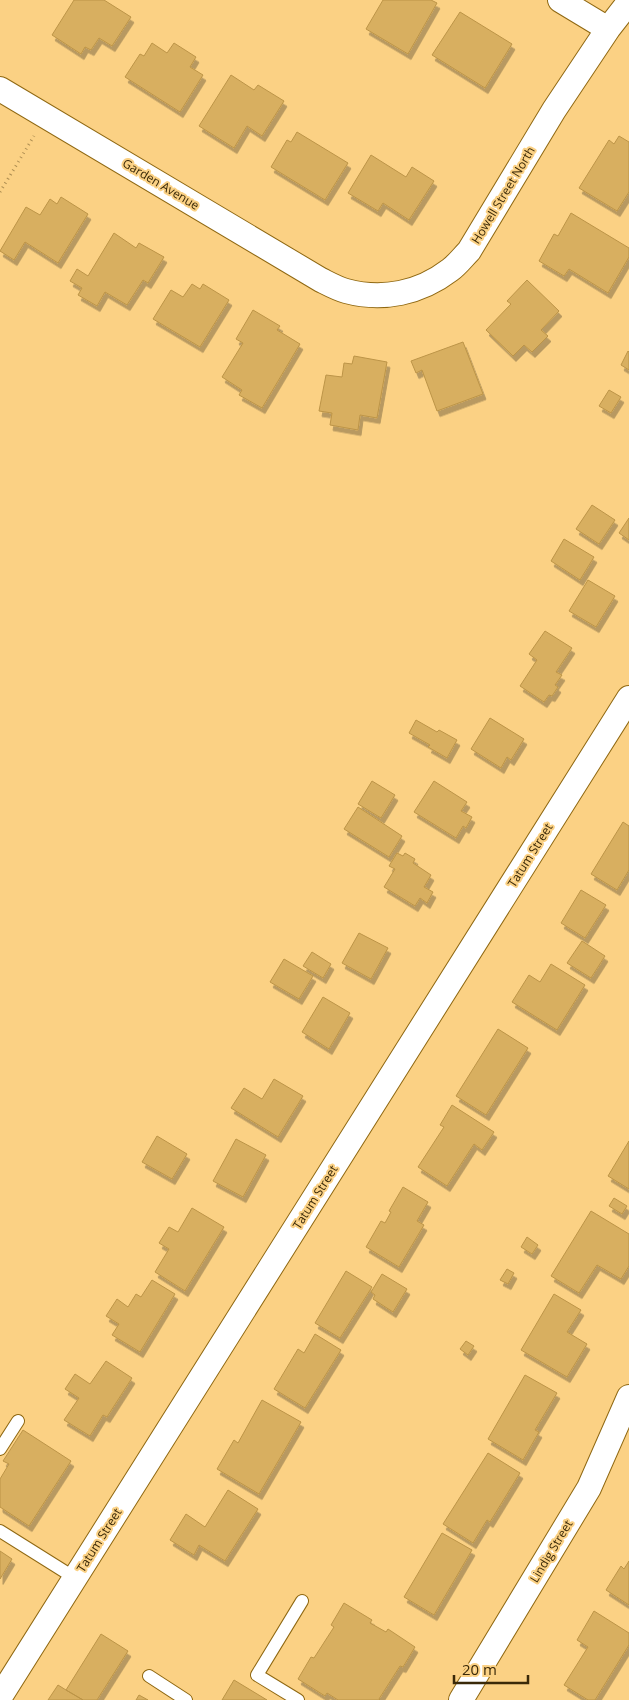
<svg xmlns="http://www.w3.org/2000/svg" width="629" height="1700" font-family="'Open Sans',sans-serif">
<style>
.building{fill:#d8af60;stroke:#bc9447;filter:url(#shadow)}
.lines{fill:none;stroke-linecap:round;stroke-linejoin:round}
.lane-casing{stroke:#8f6812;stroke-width:14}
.street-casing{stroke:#8f6812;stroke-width:26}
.path{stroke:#ae8e52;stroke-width:3;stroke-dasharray:1 4;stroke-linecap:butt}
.lane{stroke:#fff;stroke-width:12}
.street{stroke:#fff;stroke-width:24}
.labels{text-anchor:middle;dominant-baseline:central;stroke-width:4;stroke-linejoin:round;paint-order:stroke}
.street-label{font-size:12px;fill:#3a2908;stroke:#fbd184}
</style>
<defs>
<filter id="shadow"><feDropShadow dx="3" dy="5.5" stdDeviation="0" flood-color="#0004"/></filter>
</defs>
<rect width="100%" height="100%" fill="#fbd184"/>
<path class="building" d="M74,0H104L131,17L112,46L99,38L91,50L85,47L81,54L52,35Z
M383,0H431L437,3L408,54L366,29Z
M460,12L512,44L485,88L432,55Z
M152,43L167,53L174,43L196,57L190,67L203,75L180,112L125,77L140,54L144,56Z
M231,75L254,90L258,85L284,101L262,136L247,126L234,148L199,126Z
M297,132L348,163L325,200L271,167L287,140L291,142Z
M619,136L629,142V192L617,211L579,188L609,140L614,144Z
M371,155L406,177L412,167L434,181L409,220L383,203L378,211L348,193Z
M61,197L88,214L58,263L25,242L14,260L0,251L26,207L40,215L50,199L57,204Z
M571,213L629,248V257L608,293L569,269L564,276L539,261L554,234L558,236Z
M114,233L136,248L139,243L164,257L148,283L143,280L127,305L105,292L97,306L78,295L82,288L70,281L77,269L88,276Z
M527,280L559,311L541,330L548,336L532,352L524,345L513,356L486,330L511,304L507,301Z
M192,284L200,289L203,284L229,300L200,347L153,319L171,290L183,297Z
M253,310L280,326L277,330L300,344L262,408L239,395L242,390L222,377L243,343L236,339Z
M463,342L483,394L437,411L422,370L416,373L411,361Z
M628,351L629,352V370L621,365Z
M354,356L387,362L377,418L360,415L358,430L330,425L332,413L319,411L326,375L342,377L344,363L352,364Z
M609,390L621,397L611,413L599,406Z
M592,505L615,520L599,544L576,529Z
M629,518V540L619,533Z
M564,539L594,557L580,580L551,561Z
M588,580L615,596L596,627L569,611Z
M545,631L572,648L556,672L562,675L555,685L558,687L552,696L549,695L544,702L520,686L537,660L529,654Z
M490,718L524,739L511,760L507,757L501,768L471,749Z
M416,720L437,732L439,730L457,740L447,758L428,747L430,745L409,733Z
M372,781L395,795L381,818L358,804Z
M434,781L467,802L461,811L472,817L466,828L463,826L456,838L414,812Z
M358,807L402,836L389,857L344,829Z
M623,822L629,826V870L617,890L591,874Z
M397,853L403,856L405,853L415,859L413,863L431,875L424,887L433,892L427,903L420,898L415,906L384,887L395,869L389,866Z
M581,890L606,905L585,938L561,923Z
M359,933L388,948L371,979L342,963Z
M582,941L605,956L591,978L567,963Z
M312,952L331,964L323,978L303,966Z
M284,959L313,976L299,999L270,982Z
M551,964L585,985L557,1030L512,1002L529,975L540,982Z
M323,997L350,1013L329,1049L302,1032Z
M498,1029L528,1048L486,1115L456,1096Z
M274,1079L303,1096L278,1137L231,1108L244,1088L262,1099Z
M452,1105L494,1132L482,1150L474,1144L447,1186L418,1167L444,1127L440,1125Z
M157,1136L187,1154L172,1179L142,1162Z
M236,1139L266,1155L243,1197L213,1181Z
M629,1141V1189L608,1176Z
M403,1187L428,1202L417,1221L424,1225L399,1267L366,1247L381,1221L385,1223L391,1212L389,1211Z
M614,1198L627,1206L622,1214L609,1206Z
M192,1208L224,1227L185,1291L155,1272L169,1249L159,1243L169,1227L178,1232Z
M591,1211L629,1234V1266L621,1279L597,1265L579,1293L551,1276Z
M527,1237L538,1245L532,1254L521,1247Z
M507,1269L514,1273L508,1284L500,1280Z
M346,1271L372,1287L340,1338L315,1323Z
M382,1274L407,1289L393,1312L373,1299L375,1295L371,1292Z
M152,1280L175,1294L140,1352L112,1335L119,1324L106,1316L117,1299L128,1307L136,1294L141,1297Z
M554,1294L581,1310L567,1332L587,1344L567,1377L521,1350Z
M315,1334L341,1350L305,1408L274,1389L298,1349L304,1353Z
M466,1341L474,1346L468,1355L460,1349Z
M106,1361L132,1378L107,1417L103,1415L90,1436L64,1420L79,1398L65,1389L75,1374L90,1384Z
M525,1375L557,1393L535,1430L539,1432L523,1460L488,1439Z
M262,1400L301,1422L259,1494L217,1469L234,1440L238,1443Z
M23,1430L71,1461L29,1526L0,1507V1479L9,1464L3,1461Z
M488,1453L520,1473L490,1522L487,1520L473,1543L443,1524Z
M228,1490L258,1509L225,1561L199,1545L194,1555L170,1540L186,1514L205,1527Z
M442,1533L472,1550L434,1615L404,1597Z
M0,1551L12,1559L0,1579Z
M629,1561V1605L606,1590L621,1566L624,1569Z
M344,1603L372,1620L370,1623L386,1632L388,1629L415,1647L403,1667L400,1666L379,1699L380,1700H338L327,1693L325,1696L298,1679L311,1657L314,1658L334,1627L331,1625Z
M594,1611L629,1633V1645L595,1700H588L564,1685L588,1647L577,1640Z
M101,1634L128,1651L97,1700H83L66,1690Z
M234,1680L267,1700H222Z
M58,1685L66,1690L83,1700H48Z
M139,1695L148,1700H136Z"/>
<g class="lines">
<g class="lane-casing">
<path id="lane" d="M0,1449L18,1421
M0,1531L75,1578
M149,1676L186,1700
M298,1700L257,1675L302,1601"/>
</g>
<g class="street-casing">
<path id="street" d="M560,0L608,29
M0,89L321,280C329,284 338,289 346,291C383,301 420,293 450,270C457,265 463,257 469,251L554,110L608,29L629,2
M0,1697L629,698
M461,1700L589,1488L629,1397"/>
</g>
<path class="path" d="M0,192L34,136"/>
<use href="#lane" class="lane"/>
<use href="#street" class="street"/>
</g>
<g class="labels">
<g class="street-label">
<text transform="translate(161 184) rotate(31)">Garden Avenue</text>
<text transform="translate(503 195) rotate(-59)">Howell Street North</text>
<text transform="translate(530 855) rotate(-58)">Tatum Street</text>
<text transform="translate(315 1197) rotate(-58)">Tatum Street</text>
<text transform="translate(99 1540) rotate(-58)">Tatum Street</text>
<text transform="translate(551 1551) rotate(-59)">Lindig Street</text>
</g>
</g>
<path d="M454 1675v8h74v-8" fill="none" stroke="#3a2908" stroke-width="2.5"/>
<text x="462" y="1675" font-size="15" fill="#3a2908" stroke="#fbd184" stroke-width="4" paint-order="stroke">20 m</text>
</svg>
